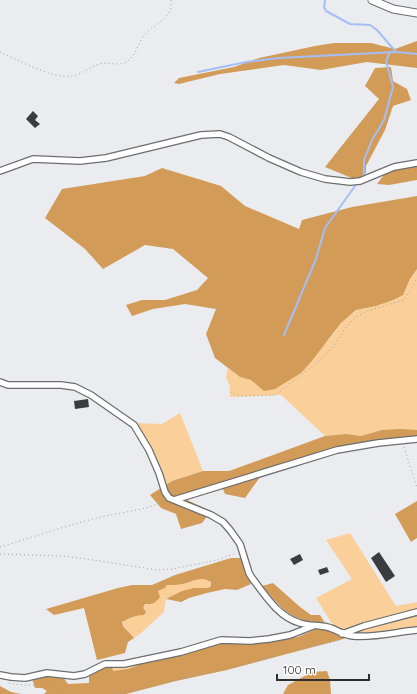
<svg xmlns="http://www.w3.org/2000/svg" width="417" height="694" font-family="Quicksand,sans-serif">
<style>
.green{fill:#fbcf9a}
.forest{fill:#d29b57}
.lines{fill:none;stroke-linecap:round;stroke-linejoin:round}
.stream{stroke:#a5bef7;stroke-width:2}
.building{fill:#3b3c3f}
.minor-casing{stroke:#6d6e71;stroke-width:8}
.tertiary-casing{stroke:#6d6e71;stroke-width:9}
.path{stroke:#9e9fa1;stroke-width:1;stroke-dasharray:1 3;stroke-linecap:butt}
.minor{stroke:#fff;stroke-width:5.5}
.tertiary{stroke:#fff;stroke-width:7}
</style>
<rect width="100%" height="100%" fill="#ebecef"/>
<path class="green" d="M417,269V430H382L361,436L346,434L325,436L281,395L230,397V386L226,377L228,368L240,377L251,380L264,391L329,340L341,323L357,310L376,306L403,295L410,279Z
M180,413L203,471L172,481L165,485L135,423L162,424Z
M350,533L396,606L417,602V611L341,631L334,627L316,598L352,579L326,540Z
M194,579H205L211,582V586L208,588L188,590L166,599L164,612L140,634L134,638L122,624L124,620L140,614L143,606L148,604L159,594L158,591L163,589L167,585L186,583Z
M417,613V629C395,629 374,635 352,634L351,632Z
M156,658L128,669L113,671L112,665Z"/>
<path class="forest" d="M417,41V68L367,62L321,70L284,65L220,74L179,84L174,83L179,78L234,67L259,58L315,46L334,43H371L395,49Z
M391,67L393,81L407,89L411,100L393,106L385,130L366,166V173L360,178L354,179L325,167L379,99L365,86L375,68Z
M417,165V180L389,185L377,184L386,172Z
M162,168L221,186L245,206L299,229L302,220L352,207L417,196V269L410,279L403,295L393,300L376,306L356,310L341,323L311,362L301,373L275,389L264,391L251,380L240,377L215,358L206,334L216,309L185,304L153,309L132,316L126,305L142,300H165L197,290L208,278L173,249L145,245L103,269L85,249L45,218L62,189L145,176Z
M400,429L417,430V441L379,445L331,455L260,477L245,498L225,494L222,487L185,499L211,511L202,523L181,529L176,514L161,508L150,495L172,481L203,471H229L325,436L346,434L361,436L382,430Z
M417,501V538L411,542L395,514Z
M231,558H242L245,571L251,584L237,590L225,589L207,593L189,598L181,602L166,599L182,591L194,588H208L211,586V582C202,576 195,580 186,583C180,585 173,585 167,585L165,588L158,591L160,597C155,604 152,604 145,604L143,608L146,612L144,615C136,615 129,618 122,622L123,626L134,638L128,642L125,653L97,660L84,608L54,615L46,609L118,588L132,585H152L175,575Z
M273,583L300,607L311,615H320L325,623C291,622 283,610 262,586Z
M318,628L327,629L347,638L227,670L176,681L126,694H44L47,691L42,688H35L32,678L47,675L62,676L68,684L89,683V675L102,665H112L113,671L128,669L156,658H166L186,654L213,643L257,642L298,637Z
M327,671L330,680L331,694H283L288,685L312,672Z
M0,686L11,692L21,694H0Z"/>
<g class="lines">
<path class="stream" d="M325,0L324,7L326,11L350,24L370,25L377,30L396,52
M198,72L246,62L279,58L396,52L417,54
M363,176L364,174V160L372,140L384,120L393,87L386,61L390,52
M284,335L316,259L325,228L355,186"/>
</g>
<path class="building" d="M33,111L38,116L35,120L40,124L35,128L26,119Z
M88,399L89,407L75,409L74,401Z
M379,552L395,576L386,582L371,558Z
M300,554L303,560L294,565L290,559Z
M327,567L329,572L320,575L318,570Z"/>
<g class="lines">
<g class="minor-casing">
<path id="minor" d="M0,171L33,159L80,161L106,158L201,135L220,134L229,137L269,158L301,172L325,179L350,182L360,181L394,167L417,163
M0,382L8,385H61L75,387L91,395L134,425L149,450L159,473L165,492L169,498L211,515L223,522L230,530L240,544L249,573L252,578C265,595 278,617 300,623C309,626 318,625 327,627C336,629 343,635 353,636C374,638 396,632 417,630
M174,500L337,450L378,443L417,439
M342,634L364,626L417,612
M0,675L11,677L25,678L47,673L74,676L85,674L105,664H124L138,661L181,652L221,640L250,641L269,639L290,635L313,626"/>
</g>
<g class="tertiary-casing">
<path id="tertiary" d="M372,0L393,9L417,13"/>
</g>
<path class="path" d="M0,52C18,60 52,79 72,76C82,75 90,66 100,64C110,61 121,68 129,60C137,53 139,40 147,32C157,23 174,16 171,0
M230,392L240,396L275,395L319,361L333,347L346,327L356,317L367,311L404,300L417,278
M404,447L417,488
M0,547C34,537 67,525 101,517C121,512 145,511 164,501
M0,554L63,556L107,562L157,570L172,569L218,560L236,553
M9,683C27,688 52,681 66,694
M116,694L246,664L295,650L341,640"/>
<use href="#minor" class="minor"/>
<use href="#tertiary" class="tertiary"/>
</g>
<path d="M277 674v6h92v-6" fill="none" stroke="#2e2e2f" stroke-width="2"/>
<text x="283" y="674" font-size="12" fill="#2e2e2f" stroke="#ffffff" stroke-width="3" paint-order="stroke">100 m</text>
</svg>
